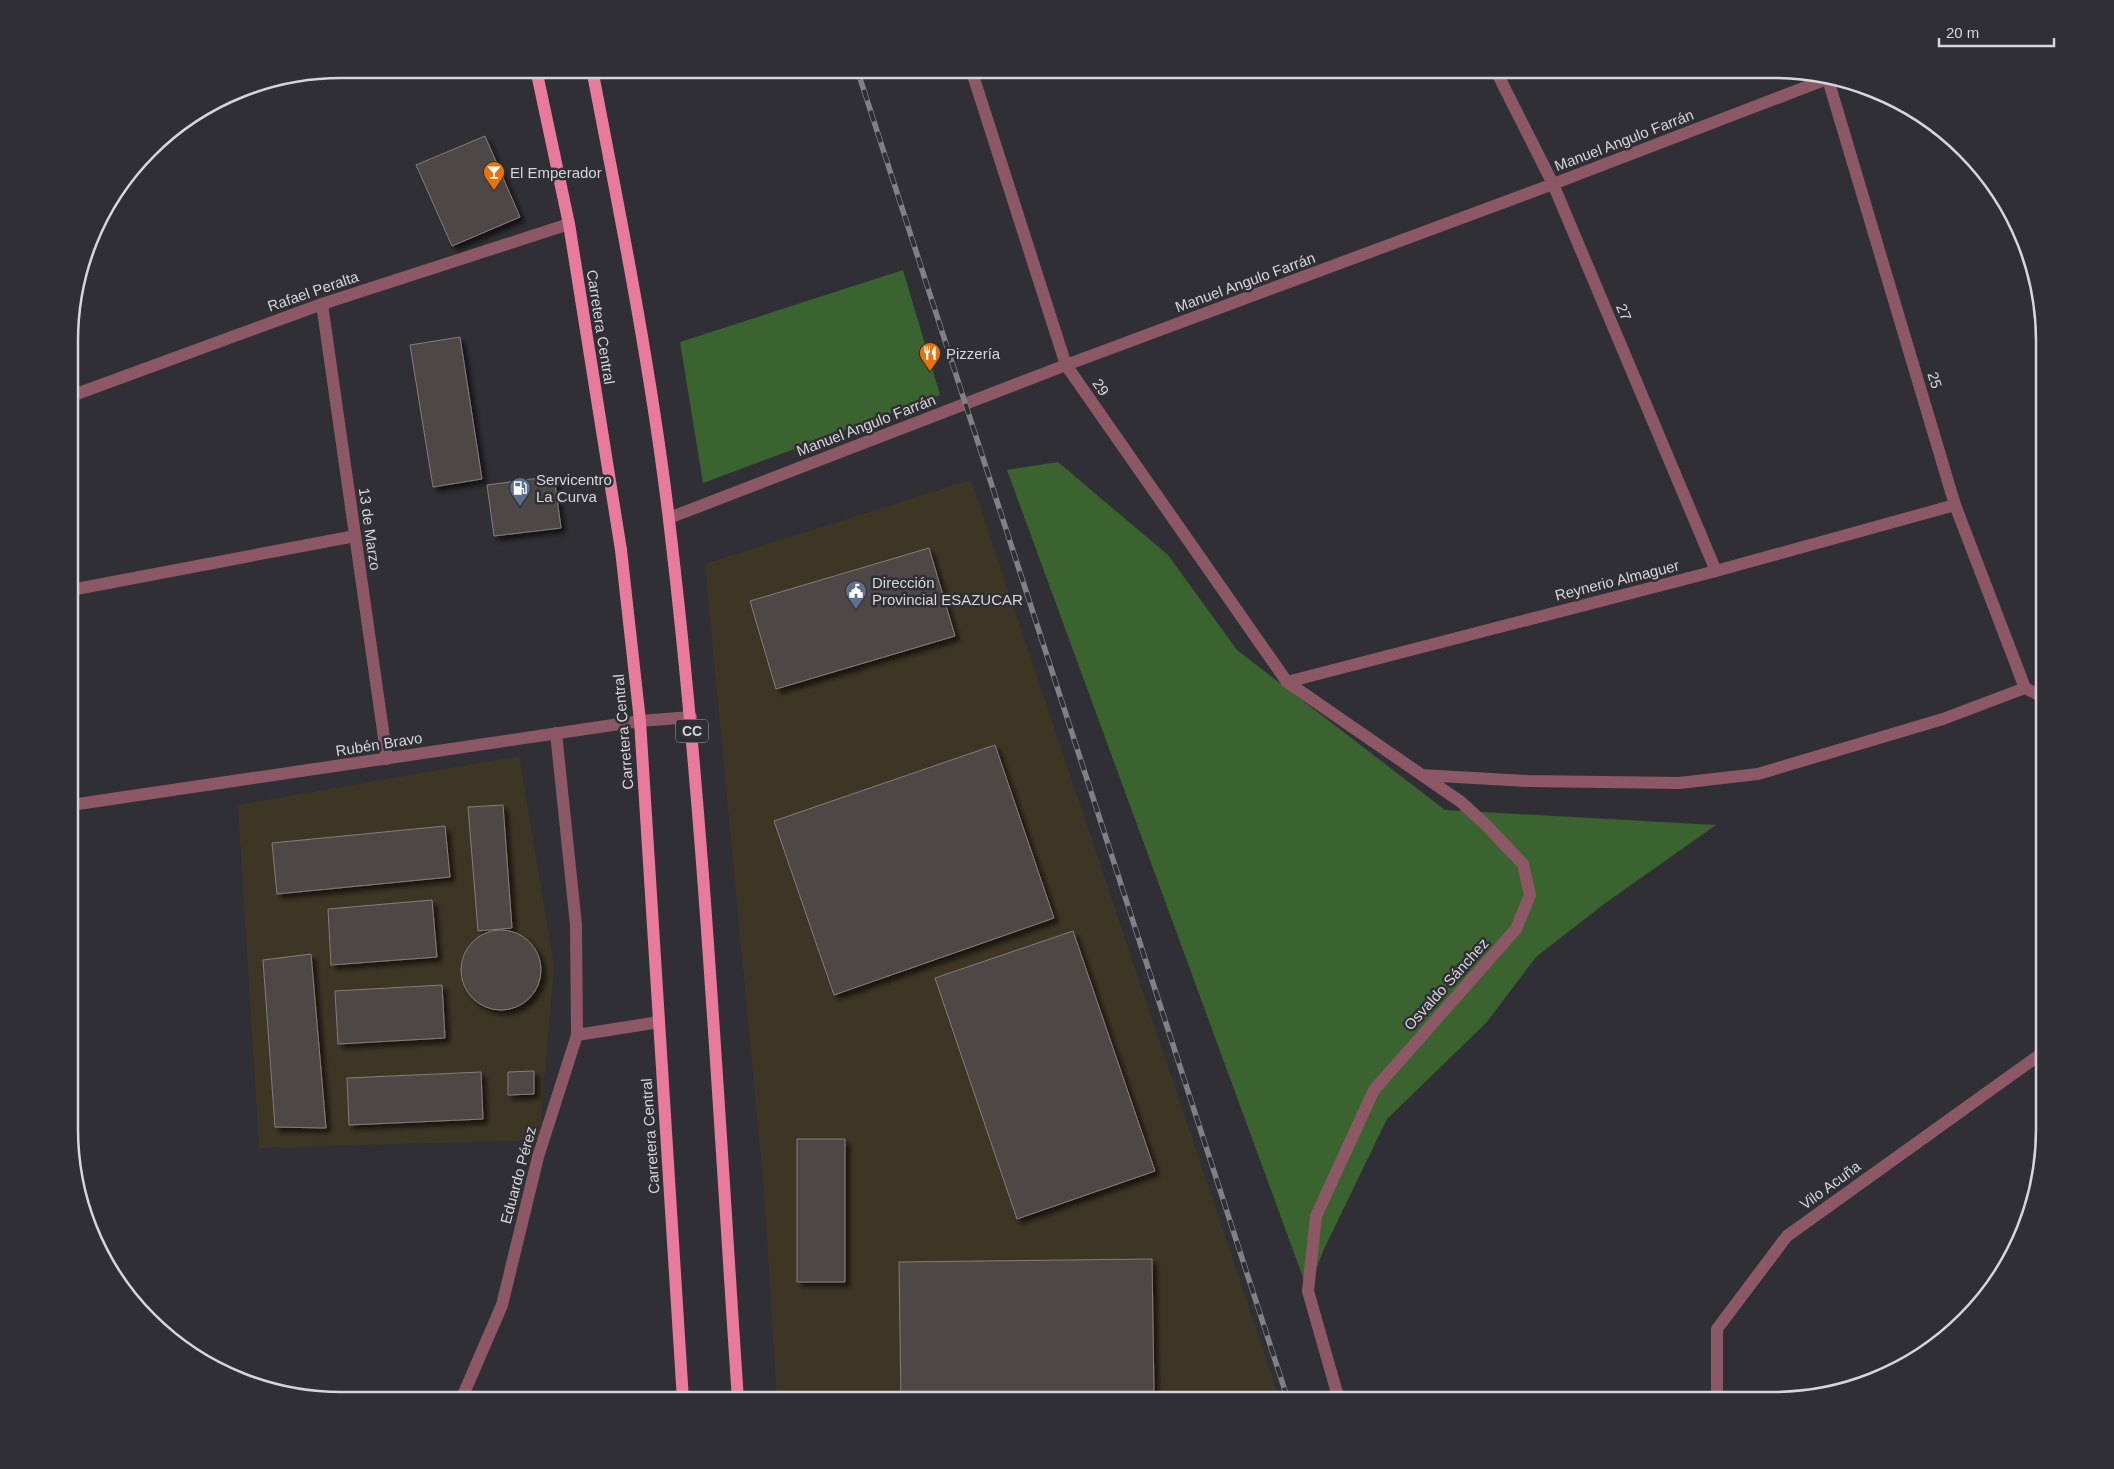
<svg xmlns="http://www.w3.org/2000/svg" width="2114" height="1469" font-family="Arial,sans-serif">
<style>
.industrial{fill:#3e3625}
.green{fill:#3a6330}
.building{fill:#4e4645;stroke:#857c7b;filter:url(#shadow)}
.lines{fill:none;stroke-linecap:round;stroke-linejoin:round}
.service{stroke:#8d5866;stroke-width:12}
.minor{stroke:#8d5866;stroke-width:12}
.primary{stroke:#e87b9b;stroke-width:12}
.rail-casing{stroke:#818085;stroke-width:5.5}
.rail{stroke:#302f35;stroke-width:4;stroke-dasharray:11;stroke-linecap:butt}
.labels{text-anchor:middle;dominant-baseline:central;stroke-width:5;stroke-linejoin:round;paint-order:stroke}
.shield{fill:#302f35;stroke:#a4a3a8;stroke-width:1}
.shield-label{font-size:14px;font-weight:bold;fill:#d6d5d9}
.street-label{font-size:15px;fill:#d6d5d9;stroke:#302f35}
.poi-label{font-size:15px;fill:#d6d5d9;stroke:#302f35;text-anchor:start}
.rim{fill:none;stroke:#d6d5d9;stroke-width:2.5}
</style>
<defs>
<filter id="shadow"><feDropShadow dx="4.5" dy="4.5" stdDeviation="2.5" flood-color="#0009"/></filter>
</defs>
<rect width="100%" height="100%" fill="#302f35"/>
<path class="industrial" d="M971,480L1280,1400H777L764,1189L705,564Z
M519,756L554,966L539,1140L259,1148L238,805Z"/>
<path class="green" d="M903,270L940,395L703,483L680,342Z
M1058,462L1168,555L1237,650L1445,810L1716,825L1604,904L1536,957L1486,1023L1387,1119L1323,1251L1308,1291L1007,470Z"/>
<path class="building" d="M485,136L520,217L452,246L416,165Z
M460,337L482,479L433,487L410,345Z
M554,476L561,528L494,536L487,485Z
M929,548L955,636L776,689L750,601Z
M995,745L1054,918L834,995L774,821Z
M503,805L512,928L478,931L468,807Z
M445,826L450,877L277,894L272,843Z
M432,900L437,957L331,965L328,909Z
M461 970a40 40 0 1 1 80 0a40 40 0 1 1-80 0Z
M1073,931L1155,1171L1017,1219L935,978Z
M311,954L326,1128L275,1127L263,960Z
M442,985L445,1038L338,1044L335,991Z
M534,1071V1094L508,1095V1072Z
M481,1072L483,1119L349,1125L347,1078Z
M797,1139H845V1282H797Z
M1152,1259L1154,1394L930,1398V1400H901L899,1262Z
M1154,1394V1400H930V1398Z"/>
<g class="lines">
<path class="service" d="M71,590L355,536"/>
<path class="minor" d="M971,69L1066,365L1287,682L1461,802L1486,825L1523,864L1530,895L1516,929L1374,1090L1316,1216L1308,1291L1339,1400
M1495,69L1553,184L1716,571
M1827,76L1955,505L2025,688
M322,304L387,759
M71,396L322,304L569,224
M669,518L1066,365L1553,184L1832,77
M1287,682L1716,571L1955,505
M2025,688L2045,698
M556,733L576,925L577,1035
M1422,775L1528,781L1679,783L1758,774L1943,719L2025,688
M71,805L640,721L691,717
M461,1400L502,1305L538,1157L577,1035L659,1022
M1717,1400V1329L1787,1236L2045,1051"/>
<path class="primary" d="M536,69L569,224L621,550L640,721L683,1400
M592,69C621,219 651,369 669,520C704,812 718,1106 738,1400"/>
<g class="rail-casing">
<path id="rail" d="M857,69L1288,1400"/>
</g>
<use href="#rail" class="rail"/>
</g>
<defs>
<g id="bar-pin" transform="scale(1.125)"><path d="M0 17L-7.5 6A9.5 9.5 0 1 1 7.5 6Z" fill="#e8710a" stroke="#302f35"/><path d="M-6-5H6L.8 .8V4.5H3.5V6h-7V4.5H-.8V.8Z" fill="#fff"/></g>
<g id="restaurant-pin" transform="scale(1.125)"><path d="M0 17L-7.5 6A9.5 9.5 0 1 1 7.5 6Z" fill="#e8710a" stroke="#302f35"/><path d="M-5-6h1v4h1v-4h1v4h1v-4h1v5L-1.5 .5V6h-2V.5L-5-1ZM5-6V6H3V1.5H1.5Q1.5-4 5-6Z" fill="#fff"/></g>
<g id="fuel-pin" transform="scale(1.125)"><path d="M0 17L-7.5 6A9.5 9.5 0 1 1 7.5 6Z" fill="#5c6f8a" stroke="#302f35"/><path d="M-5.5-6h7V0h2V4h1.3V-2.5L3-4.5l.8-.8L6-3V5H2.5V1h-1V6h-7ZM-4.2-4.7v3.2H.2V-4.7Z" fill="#fff"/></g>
<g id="civic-pin" transform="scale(1.125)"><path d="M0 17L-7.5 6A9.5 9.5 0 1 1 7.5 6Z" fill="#5c6f8a" stroke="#302f35"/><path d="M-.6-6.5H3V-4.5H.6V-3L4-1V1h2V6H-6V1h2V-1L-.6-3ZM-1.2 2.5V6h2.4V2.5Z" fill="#fff"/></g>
</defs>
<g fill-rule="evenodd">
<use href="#bar-pin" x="494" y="172"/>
<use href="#restaurant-pin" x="930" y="353"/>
<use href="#fuel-pin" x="520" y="488"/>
<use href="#civic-pin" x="856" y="591"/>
</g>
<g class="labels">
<rect class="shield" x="676" y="719.5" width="32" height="23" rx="4"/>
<g class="shield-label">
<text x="692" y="731">CC</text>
</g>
<g class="street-label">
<text transform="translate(1624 140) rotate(-21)">Manuel Angulo Farrán</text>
<text transform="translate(1245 282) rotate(-20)">Manuel Angulo Farrán</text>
<text transform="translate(313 291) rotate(-19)">Rafael Peralta</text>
<text transform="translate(1624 312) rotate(67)">27</text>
<text transform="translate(601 327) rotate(81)">Carretera Central</text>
<text transform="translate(1935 380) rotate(73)">25</text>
<text transform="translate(1101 387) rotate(55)">29</text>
<text transform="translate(866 425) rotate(-21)">Manuel Angulo Farrán</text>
<text transform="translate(370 529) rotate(82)">13 de Marzo</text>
<text transform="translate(1617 580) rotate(-14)">Reynerio Almaguer</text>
<text transform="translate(623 732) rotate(-95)">Carretera Central</text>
<text transform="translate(379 744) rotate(-9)">Rubén Bravo</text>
<text transform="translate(1446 984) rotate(-48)">Osvaldo Sánchez</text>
<text transform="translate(650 1136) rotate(-94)">Carretera Central</text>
<text transform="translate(518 1175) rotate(-75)">Eduardo Pérez</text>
<text transform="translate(1830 1185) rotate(-36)">Vilo Acuña</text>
</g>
<g class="poi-label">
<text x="510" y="172">El Emperador</text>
<text x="946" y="353">Pizzería</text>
<text x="536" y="479">Servicentro<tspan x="536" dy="17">La Curva</tspan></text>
<text x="872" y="582">Dirección<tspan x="872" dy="17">Provincial ESAZUCAR</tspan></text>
</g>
</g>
<path d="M0 0H2114V1469H0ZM341 78H1773A263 263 0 0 1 2036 341V1129A263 263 0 0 1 1773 1392H341A263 263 0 0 1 78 1129V341A263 263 0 0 1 341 78Z" fill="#302f35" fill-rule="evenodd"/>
<path class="rim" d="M341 78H1773A263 263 0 0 1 2036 341V1129A263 263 0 0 1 1773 1392H341A263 263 0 0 1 78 1129V341A263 263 0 0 1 341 78Z"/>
<path d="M1939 38v8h115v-8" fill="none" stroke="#d6d5d9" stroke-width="2.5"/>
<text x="1946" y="38" font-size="15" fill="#d6d5d9" stroke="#302f35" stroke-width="4" paint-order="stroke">20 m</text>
</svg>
